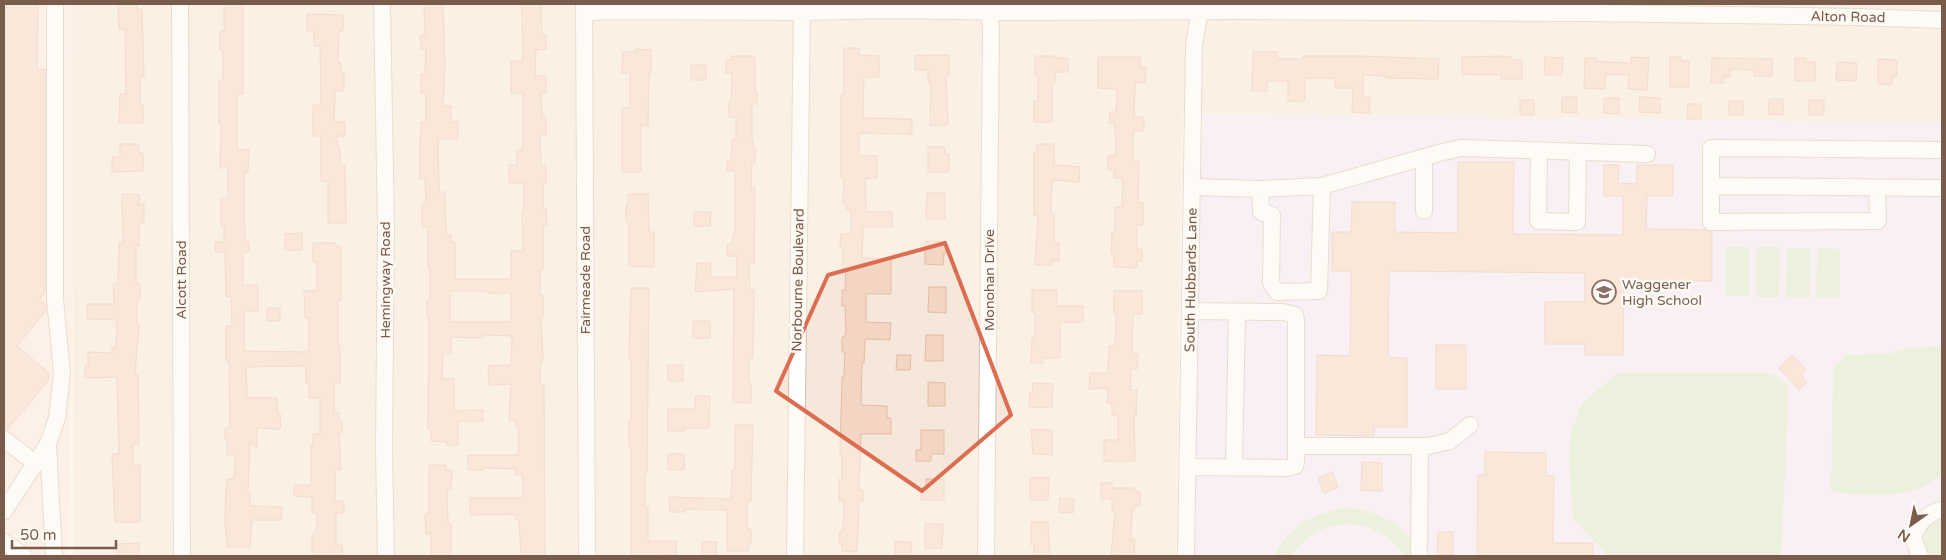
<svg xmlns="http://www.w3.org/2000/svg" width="1946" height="560" font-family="'Varela Round',sans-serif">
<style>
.residential{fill:#f5e8da}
.commercial{fill:#fde8e0}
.education{fill:#f3e8fa}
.green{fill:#d8ecc9}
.building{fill:#f3d5c3;stroke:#e6bba3;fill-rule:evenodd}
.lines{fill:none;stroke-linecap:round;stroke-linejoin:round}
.minor-casing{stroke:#d1beb0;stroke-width:18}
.minor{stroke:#fff;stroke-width:16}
.marked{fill:none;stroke:#dc6d51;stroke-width:4;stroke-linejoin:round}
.labels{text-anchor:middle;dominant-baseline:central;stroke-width:5;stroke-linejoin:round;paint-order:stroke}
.street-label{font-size:14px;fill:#7a5c4d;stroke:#fffaf3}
.education-label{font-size:14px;fill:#785e54;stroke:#fffaf3;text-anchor:start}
</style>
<rect width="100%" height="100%" fill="#fdf6ec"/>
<path class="residential" d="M77,4H1942V123L1182,113L1176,556H74L73,232Z"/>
<path class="commercial" d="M4,4H77L68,556H4Z"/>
<path class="education" d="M1199,114L1942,123V556H1195Z"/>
<path class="green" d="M1726,247H1749V296H1726Z
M1756,247H1780L1779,297H1756Z
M1787,248H1810L1809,298L1786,297Z
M1817,248L1840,249V298H1816Z
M1942,346V474C1913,502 1868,495 1831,492L1833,369L1845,355L1887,354L1911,348Z
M1618,373H1773L1789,387L1781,556H1608L1573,518L1569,459L1571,432L1582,403Z
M1346,508C1381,511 1405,524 1420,556H1404C1377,514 1319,514 1292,556H1274C1289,526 1314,513 1346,508Z
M1942,517V556H1928L1924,542L1927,525Z"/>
<path class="building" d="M4,4H38L37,70L45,69V292L39,300L45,304L46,311L17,346L49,373L48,381L7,430L4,429Z
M118,4H137V9H142L144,76H140V104H143V123H119L120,94H126L125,29H119Z
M224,4H243V94H237V150H249L248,172H244V198L245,242H249V252H243V285H258V311H244V351L309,352V318H305L304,291H317V262H313V243H336V247L341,246V301H338V346H340V383H334V413H339V421H342V433H339L341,470H335V501H344V513H336V545H342L343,556H312V534H316L317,513H312V497L294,496V485H311V445H313V434H320V398H309V383H306V366L246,367L247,398H277L278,415H281L280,429L257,428V448L250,442L248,492H250V506L282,507L281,520H252L250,547H227L225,520L226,486L227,479H234L235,455H227V439H225V428H230L229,361H226V326H232L231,297H226L225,252H215V242H224V226H221V198H228V168H220L221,123H219V80H223V49H220V31H224Z
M424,4H443L445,64L443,106H451V122H458V139H438L439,192H445L446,235H451V242H455V279H511V251H523L522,211H524V183H509V165H517V150H523V93H511V61H523L522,4H541L542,35H546V49L536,50L535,76H546V93H541L542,117H546V136H540L541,166H546V183H543V208H546L547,226H543V270H540V295H543V317H541L543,361H541L540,384H544L545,556H521L519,520H516V514L470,515V498H523V475H516V469L483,468V470H468V455H518L519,428H516V420H509L511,384L489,385L488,366L511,365L512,336L483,335V338L451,337V354H443L442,379H454V411L483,410V421H458V445H447V442L431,441V429H428L429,318H427V300H430V270H428V227H422V204H426L425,179H420V148L421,122H426V93H421V74H425L426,49H421L420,36L425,35ZM450,291H488V293H511V322H450Z
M307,14L343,15V31H339L338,63H341V72H344V91H335L334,122H345V136H336L340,151L341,166H345L346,223H328V181H321V136H313V105H321L320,46H314V31H307Z
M844,48H859V55L879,56V77H864L863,118L912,119V134L859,133V156H877V178H865L866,212H892V227H863L862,258L891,259V294H866V322L891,323L890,340L865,339L864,363H862L861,405L887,406V418H891V434H861L859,490H863V501H859L857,552L842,551V544H839L840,531H843L844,501H839V479H842V455H840L842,377H844L845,352H842V337H845L846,330L845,306H842V290H845L846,268H842L843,248H840L841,234H851V210H846V203H843L844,178H841V94H844Z
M636,49L651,50V73H649L648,126L641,125V172H622V108H630V73H622L623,52H636Z
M1253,52H1277V59H1303V56H1361L1439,59L1438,79L1386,78V76L1363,75V97L1370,98L1369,113L1352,112L1353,88H1335V78H1305V101H1288V81H1267V91H1252Z
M928,55H949V75H946L948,125H930L931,82H928V70H915V56Z
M732,56H755V92H757V104H752V140H753V148H756L755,163H752L751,188H755L754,264H749L750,290H754L753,358H749V383H751V403L733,402L734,289L695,292L697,263H711L710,277H737V256H727V244H732L733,234H735V171H727V161H731L732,140H736V117H729V102H731L732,73H726V60H732Z
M1035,56H1055V58H1068V72H1055V83H1052V122H1034V101H1038V76L1035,75Z
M1501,56L1512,57V60H1522V79H1501V75L1462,74V57Z
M1098,57H1140V67H1146L1145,83L1135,82L1134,117H1144V131H1133V160H1139L1138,203H1143V225H1137V249H1142V261H1137V268L1114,267V254H1111L1112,232H1115V207H1122L1123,178H1114V170H1108V156H1116L1115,123H1109L1110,112H1116L1117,89L1098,88Z
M1545,57L1563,58L1562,75H1544Z
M1631,57L1649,58L1647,90L1628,89L1629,75L1605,74V89L1584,88L1585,58H1596V61L1605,62L1631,63Z
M1670,57H1681V61H1689V87H1670Z
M1712,58L1773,59L1772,76H1754V70L1730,69V77H1724L1723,83H1711Z
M1795,58H1806V62H1815V81H1795Z
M1878,59L1897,60V77H1892V85L1878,84Z
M1837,62L1857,63L1856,81L1836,80Z
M691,65H706V80H691Z
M1562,97H1577V113L1562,112Z
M1640,97L1660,98V113L1639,112Z
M1604,98H1619V114L1604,113Z
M1769,99H1783V115L1768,114Z
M1520,100H1534V115H1520Z
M1809,100H1824V115H1809Z
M1729,101H1743V115H1729Z
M1688,104H1701V119H1687Z
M120,144H139V153H143V171L112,172V157H120Z
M1037,144H1054V165L1080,167L1079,182L1052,180L1051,214H1054V243H1059V261H1052L1051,265H1035L1038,215L1034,216V152H1037Z
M928,147H945V154H949V172H928Z
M1458,162H1514L1513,234L1623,235V196H1604V165H1619L1618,183L1637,184V165H1673V196H1647L1646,229L1705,230L1712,232V281L1624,280L1623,355H1585V344H1545V302H1585V273L1389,271L1388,358H1407V427H1374V436L1316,435L1317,355L1350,356L1351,271H1332V232H1351L1352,202H1395V232L1458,233Z
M927,193H945V219H926Z
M122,194L140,195L139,205L144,204V223H139V246L136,245V284H140V300H137V326H139L135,374H138L139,444H133V465H140V522H115L112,454H119L117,377L85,378V366H88V352L112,353V348H116L117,320L87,319V304H114L113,284H118L119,243H123Z
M628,194H648L649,232H654V267L629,266V222H626V204H628Z
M694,212H711L710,226H694Z
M302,233V250H285V234Z
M925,241L946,242V253H944L943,265L925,264Z
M929,287H946V313L928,312Z
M631,288H649L647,473H645V507H648V541H676V555L631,556V447H629V420H631V360H629Z
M1032,290H1057V306H1083V322H1060V358H1043V363H1031L1032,338H1035V313L1032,312Z
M1114,291H1142V314H1133L1132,354H1138L1137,369H1131L1130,390H1137L1136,416H1134L1135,461H1104V440H1118V415H1112V404L1107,403L1108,388L1089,389L1090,373H1108L1109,346H1115L1116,314H1114Z
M267,308H280V321H267Z
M693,321H710V338H693Z
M926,335H943V361H925Z
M1436,345H1466V389H1436Z
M897,355H911L910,370H896Z
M1792,355L1806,370L1801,375L1807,382L1799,390L1779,368Z
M668,365H683V381H668Z
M928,382L945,383V406H928Z
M1033,383L1053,384L1052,408L1029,407L1030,393H1032Z
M695,396H710L709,428H684V431H668V409H695Z
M735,425H753L751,501H747V529H751V544H748V551H727V510L685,509V512H670L669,497L731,499L732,470H735Z
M921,430H944V454H931V461H916V450H921Z
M1031,430H1052V455L1033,454Z
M1485,452L1546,453V476H1554L1553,543H1593V556H1477L1478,475H1485Z
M668,454H684L685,469L668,470Z
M1362,462L1382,463V491L1361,490Z
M429,465H446L445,470H452L451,490H447L448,524H451V556H431V534H426L425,514L429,513Z
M1332,472L1338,487L1324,493L1318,478Z
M1030,478H1049L1048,500H1030Z
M926,479H944V500H921L922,488H926Z
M1101,483H1112V488H1135V492H1140V506H1134V510H1132L1131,540H1135L1134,556L1111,555L1115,511H1112V499H1101Z
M1060,498L1074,499L1073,513L1059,512Z
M1031,522H1048L1050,556H1034V545H1031Z
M925,524H943L942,548H925Z
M1438,532H1453V555H1437Z
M702,542H717L716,556H702Z
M895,542H911V556H895Z
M139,543V556H117L116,544Z"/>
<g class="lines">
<g class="minor-casing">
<path id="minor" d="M180,4L182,556
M382,4L386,227L384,451L386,556
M584,4L587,556
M584,13L602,11L801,12L894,10L1013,12L1246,11L1587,13L1858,17L1942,20
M1539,150L1538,221L1577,222L1578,152
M1942,150L1711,148V186L1942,188
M1424,157V211
M1711,186V222L1878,221L1877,188
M1192,187L1260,189L1322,186L1439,153L1461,148L1647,154
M1260,189L1261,212L1272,215L1271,283L1277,292L1319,291L1322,186
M4,439L35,463
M1296,446H1428L1450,441L1470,425
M1187,467L1287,468L1295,466L1296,462V320L1295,315L1283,312L1190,311
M1234,468L1237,312
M4,511L48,444
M4,542L24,556
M1419,554L1420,446
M54,556L48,444L57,418L62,373L55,299V4
M795,556L802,4
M986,556L991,30L989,4
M1186,556L1194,45L1201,4
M1920,556C1918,551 1914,542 1914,537C1916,524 1930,511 1942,510"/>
</g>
<use href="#minor" class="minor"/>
</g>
<path d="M0 0H1946V560H0ZM945,243L1011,415L922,491L776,391L828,275Z" fill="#fdf6ec" fill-opacity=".55" fill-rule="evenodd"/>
<path class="marked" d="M945,243L1011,415L922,491L776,391L828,275Z"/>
<defs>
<g id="school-ring" transform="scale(1.25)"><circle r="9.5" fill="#fffaf3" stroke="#8d6e63" stroke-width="1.5"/><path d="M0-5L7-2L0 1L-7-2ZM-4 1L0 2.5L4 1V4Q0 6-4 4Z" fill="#8d6e63"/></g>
</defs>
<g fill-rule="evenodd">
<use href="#school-ring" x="1604" y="292"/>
</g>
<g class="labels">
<g class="street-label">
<text transform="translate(1848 17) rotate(1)">Alton Road</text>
<text transform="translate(181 280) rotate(-90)">Alcott Road</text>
<text transform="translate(385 280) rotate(-90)">Hemingway Road</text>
<text transform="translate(585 280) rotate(-90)">Fairmeade Road</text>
<text transform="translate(798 280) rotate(-89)">Norbourne Boulevard</text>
<text transform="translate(989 280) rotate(-90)">Monohan Drive</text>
<text transform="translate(1191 280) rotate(-89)">South Hubbards Lane</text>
</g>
<g class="education-label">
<text x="1622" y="284">Waggener<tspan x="1622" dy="16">High School</tspan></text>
</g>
</g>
<rect width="1946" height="560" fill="none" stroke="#7a5c4d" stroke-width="10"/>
<g transform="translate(1911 525) rotate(213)" stroke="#fffaf3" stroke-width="4" paint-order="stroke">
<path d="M0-4L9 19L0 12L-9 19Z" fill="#7a5c4d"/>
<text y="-8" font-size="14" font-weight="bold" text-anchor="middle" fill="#7a5c4d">N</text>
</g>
<path d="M12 540v8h104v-8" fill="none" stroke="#7a5c4d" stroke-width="2.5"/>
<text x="20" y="540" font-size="15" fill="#7a5c4d" stroke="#fffaf3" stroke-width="4" paint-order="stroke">50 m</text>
</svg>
